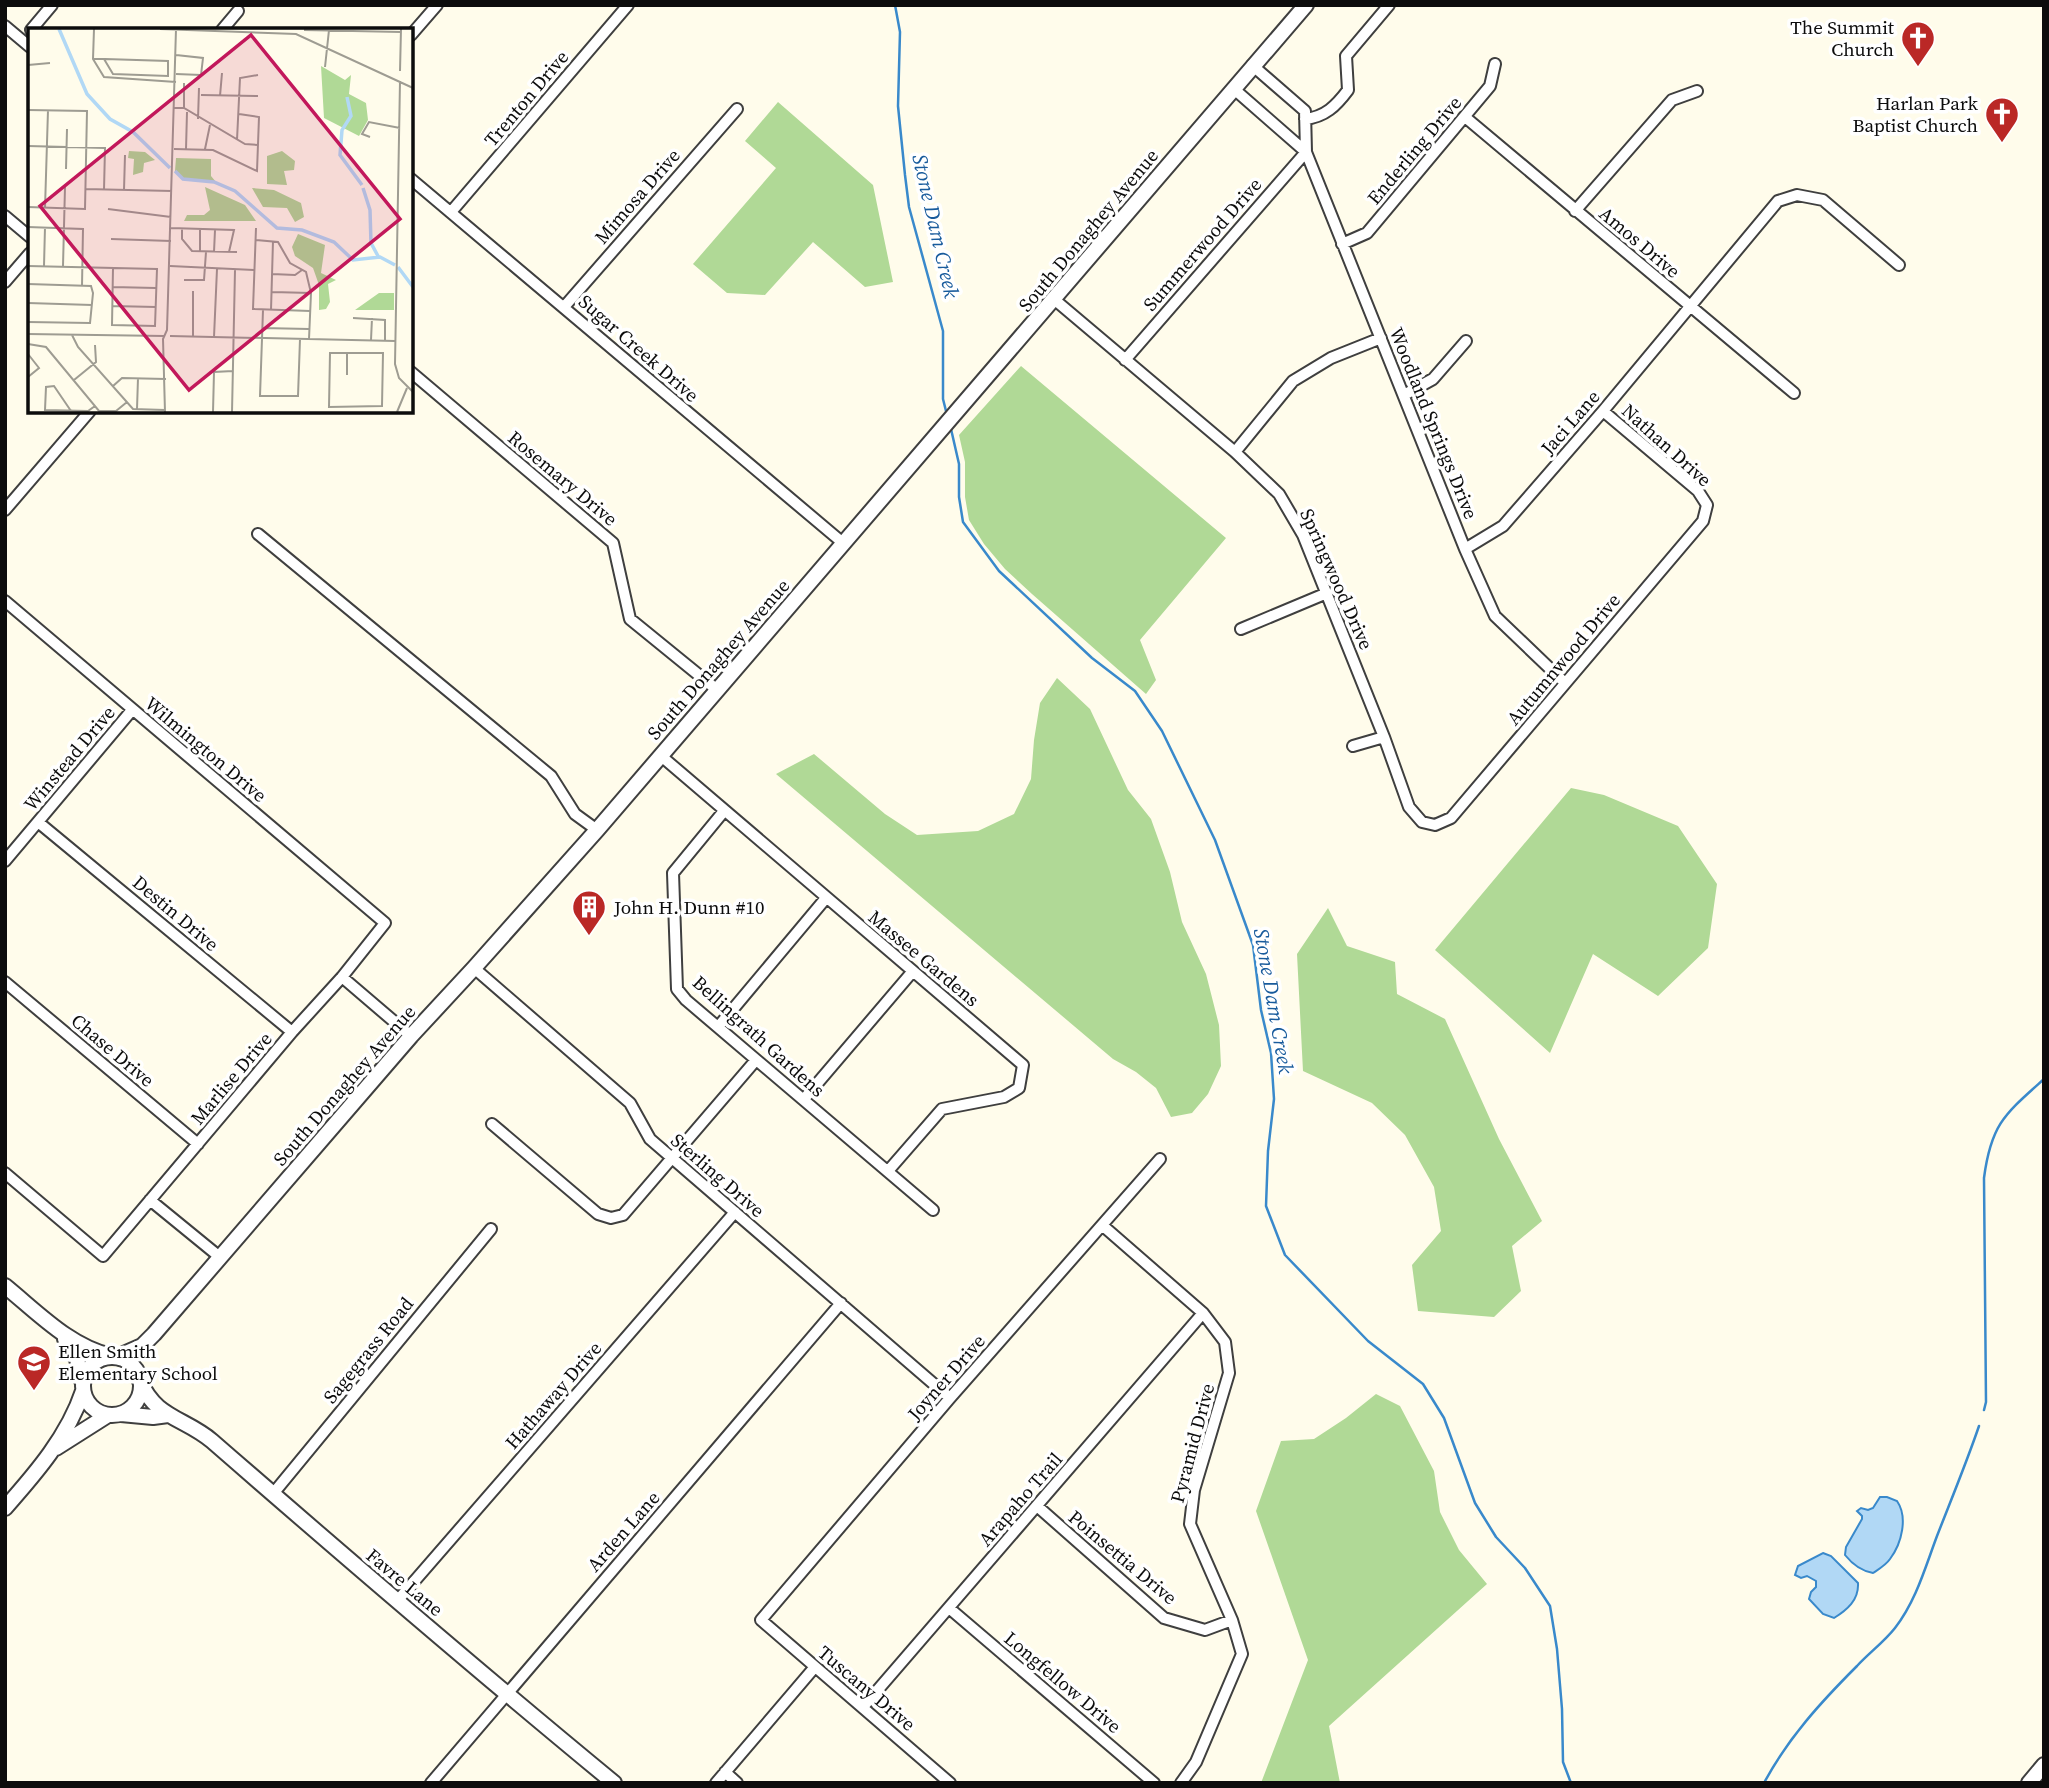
<svg xmlns="http://www.w3.org/2000/svg" width="2049" height="1788" font-family="'Source Serif 4',serif">
<style>
.forest{fill:#b0d996}
.water{fill:#b1d8f5;stroke:#3989cb;stroke-width:2}
.lines{fill:none;stroke-linecap:round;stroke-linejoin:round}
.stream{stroke:#3989cb;stroke-width:2.5}
.minor-casing{stroke:#3f3f3f;stroke-width:14}
.tertiary-casing{stroke:#3f3f3f;stroke-width:18}
.minor{stroke:#fff;stroke-width:10}
.tertiary{stroke:#fff;stroke-width:14}
.labels{text-anchor:middle;dominant-baseline:central;stroke-width:7;stroke-linejoin:round;paint-order:stroke}
.poi-label{font-size:19px;fill:#0c0c0c;stroke:#fff;text-anchor:end}
.street-label{font-size:19px;fill:#0c0c0c;stroke:#fff}
.water-label{font-size:21px;font-style:italic;fill:#185b9c;stroke:#fff}
.inset-river{fill:none;stroke:#b1d8f5;stroke-width:3.5}
.inset-road{fill:none;stroke:#9e9c92;stroke-width:2}
.view{fill:#c2185b;fill-opacity:0.15;stroke:#c2185b;stroke-width:3.5}
.inset-edge{fill:none;stroke:#0c0c0c;stroke-width:3.5}
</style>
<rect width="100%" height="100%" fill="#fffceb"/>
<path class="forest" d="M778,102L873,185L893,282L865,287L813,242L765,295L727,293L693,264L776,168L745,141Z
M1021,366L1226,538L1140,640L1156,680L1146,694L1032,594L1005,569L984,544L969,520L965,497V462L959,435Z
M1057,678L1090,709L1128,790L1151,819L1170,872L1182,922L1206,974L1219,1025L1221,1066L1208,1094L1192,1113L1171,1117L1156,1088L1136,1072L1113,1059L776,774L814,754L885,814L917,835L978,831L1014,814L1031,779L1034,740L1040,703Z
M1571,788L1604,795L1678,826L1717,884L1708,948L1658,996L1593,954L1550,1053L1435,950Z
M1328,908L1347,946L1395,962L1397,994L1445,1019L1499,1139L1542,1221L1512,1246L1521,1291L1494,1317L1418,1311L1412,1265L1441,1231L1434,1187L1405,1135L1372,1103L1303,1071L1297,954Z
M1376,1394L1400,1406L1434,1471L1440,1512L1459,1550L1487,1584L1329,1726L1340,1783H1261L1308,1660L1256,1511L1281,1441L1314,1439L1346,1418Z"/>
<path class="water" d="M1880,1497H1887L1897,1501C1908,1517 1902,1543 1890,1559C1886,1565 1879,1569 1873,1573C1861,1571 1853,1565 1845,1555L1846,1547L1862,1519V1516L1857,1511L1861,1508L1868,1510L1873,1508Z
M1823,1553L1831,1556L1858,1583C1859,1600 1847,1610 1834,1618L1823,1614L1809,1599L1811,1592L1816,1587V1581L1807,1576L1801,1578L1795,1575L1798,1566Z"/>
<g class="lines">
<path class="stream" d="M895,5L900,32L898,106L905,175L909,207L943,331V399L947,415
M951,429L959,464V497L963,522L999,571L1092,658L1135,691L1162,731L1215,840L1253,945L1261,1010L1271,1053L1274,1099L1268,1151L1266,1206L1285,1255L1368,1341L1423,1384L1444,1418L1475,1503L1496,1537L1525,1568L1550,1606L1557,1649L1562,1709L1563,1762L1571,1783
M1984,1410L1986,1402L1984,1178C1991,1124 2005,1114 2044,1079
M1764,1783C1788,1738 1821,1702 1857,1666C1869,1653 1884,1642 1895,1628C1916,1601 1925,1568 1937,1536C1951,1500 1966,1464 1979,1426"/>
<g class="minor-casing">
<path id="minor" d="M5,26L30,47
M31,30L52,5
M222,30L238,11
M411,35L437,5
M1252,65L1305,111L1306,152L1465,549L1495,616L1565,683
M1234,89L1306,152
M1465,117L1794,393
M1305,119C1325,117 1336,106 1348,90L1346,56L1389,5
M411,179L843,543
M1575,211L1672,100L1697,91
M451,212L628,5
M5,216L30,237
M1342,244L1367,233L1490,86L1495,64
M5,282L30,253
M1055,300L1235,452L1279,494L1303,535L1384,737L1409,807L1422,822L1435,825L1451,818L1703,521L1707,505L1698,491L1603,411
M564,307L737,109
M1125,360L1306,152
M411,372L613,543L630,619L716,689
M1404,395L1433,379L1466,341
M1235,452L1293,381L1331,358L1381,338
M5,510L90,411
M258,534L551,776L575,814L597,830
M1465,549L1503,526L1603,411L1778,201L1797,195L1823,200L1899,265
M5,601L385,923L342,977L292,1032L103,1256L5,1173
M1241,629L1327,593
M1353,746L1384,737
M660,755L1023,1065L1019,1088L1004,1097L942,1109L888,1171
M724,811L673,873L677,989L686,1000L933,1210
M38,822L292,1032
M5,861L132,710
M474,968L630,1103L650,1139L950,1398
M342,977L411,1036
M5,982L198,1144
M718,1027L826,898
M804,1099L913,971
M492,1124L598,1214L611,1218L623,1215L756,1060
M150,1200L221,1258
M1102,1225L1203,1313L1225,1342L1229,1373L1194,1490L1190,1524L1232,1620L1242,1654L1196,1762L1181,1783
M272,1495L491,1229
M1037,1506L1164,1618L1205,1630L1232,1620
M398,1600L735,1212
M949,1608L1154,1783
M863,1707L1203,1313
M725,1772L737,1783
M431,1783L841,1303
M716,1783L814,1668
M950,1783L761,1620L950,1398L1160,1159"/>
</g>
<g class="tertiary-casing">
<path id="tertiary" d="M5,1286C37,1312 70,1347 111,1356
M65,1339L77,1359L82,1381
M83 1386a29 29 0 1 1 58 0a29 29 0 1 1-58 0Z
M117,1357L142,1346L154,1334L411,1036L474,968L597,830L1306,5
M140,1381C155,1418 185,1418 212,1441C344,1556 478,1671 614,1783
M121,1414L153,1417L168,1415
M56,1448L108,1415
M5,1508C36,1473 68,1436 83,1391
M2029,1783L2044,1765"/>
</g>
<use href="#minor" class="minor"/>
<use href="#tertiary" class="tertiary"/>
</g>
<defs>
<g id="church-pin" transform="scale(1.75)"><path d="M0 17L-7.5 6A9.5 9.5 0 1 1 7.5 6Z" fill="#ba2826" stroke="#fff"/><path d="M-1.2-6h2.4v3.5h3.3v2.4h-3.3V6h-2.4V-.1h-3.3v-2.4h3.3Z" fill="#fff"/></g>
<g id="building-pin" transform="scale(1.75)"><path d="M0 17L-7.5 6A9.5 9.5 0 1 1 7.5 6Z" fill="#ba2826" stroke="#fff"/><path d="M-4-6H4V6H1V3H-1V6H-4ZM-2.5-4.3h1.7v1.8h-1.7ZM.8-4.3h1.7v1.8H.8ZM-2.5-1h1.7V.8h-1.7ZM.8-1h1.7V.8H.8Z" fill="#fff"/></g>
<g id="school-pin" transform="scale(1.75)"><path d="M0 17L-7.5 6A9.5 9.5 0 1 1 7.5 6Z" fill="#ba2826" stroke="#fff"/><path d="M0-5L7-2L0 1L-7-2ZM-4 1L0 2.5L4 1V4Q0 6-4 4Z" fill="#fff"/></g>
</defs>
<g fill-rule="evenodd">
<use href="#church-pin" x="1918" y="38"/>
<use href="#church-pin" x="2002" y="114"/>
<use href="#building-pin" x="589" y="907"/>
<use href="#school-pin" x="34" y="1362"/>
</g>
<g class="labels">
<g class="poi-label">
<text x="1894" y="27">The Summit<tspan x="1894" dy="22">Church</tspan></text>
<text x="1978" y="103">Harlan Park<tspan x="1978" dy="22">Baptist Church</tspan></text>
<text x="614" y="907" text-anchor="start">John H. Dunn #10</text>
<text x="58" y="1351" text-anchor="start">Ellen Smith<tspan x="58" dy="22">Elementary School</tspan></text>
</g>
<g class="street-label">
<text transform="translate(526 98) rotate(-50)">Trenton Drive</text>
<text transform="translate(1414 150) rotate(-50)">Enderling Drive</text>
<text transform="translate(637 196) rotate(-49)">Mimosa Drive</text>
<text transform="translate(1088 230) rotate(-50)">South Donaghey Avenue</text>
<text transform="translate(1640 242) rotate(40)">Amos Drive</text>
<text transform="translate(1202 244) rotate(-49)">Summerwood Drive</text>
<text transform="translate(639 348) rotate(41)">Sugar Creek Drive</text>
<text transform="translate(1570 422) rotate(-49)">Jaci Lane</text>
<text transform="translate(1434 423) rotate(68)">Woodland Springs Drive</text>
<text transform="translate(1667 445) rotate(42)">Nathan Drive</text>
<text transform="translate(563 478) rotate(40)">Rosemary Drive</text>
<text transform="translate(1337 579) rotate(66)">Springwood Drive</text>
<text transform="translate(718 659) rotate(-49)">South Donaghey Avenue</text>
<text transform="translate(1563 659) rotate(-50)">Autumnwood Drive</text>
<text transform="translate(206 749) rotate(40)">Wilmington Drive</text>
<text transform="translate(69 758) rotate(-50)">Winstead Drive</text>
<text transform="translate(176 913) rotate(40)">Destin Drive</text>
<text transform="translate(924 958) rotate(40)">Massee Gardens</text>
<text transform="translate(759 1036) rotate(42)">Bellingrath Gardens</text>
<text transform="translate(113 1050) rotate(40)">Chase Drive</text>
<text transform="translate(231 1078) rotate(-50)">Marlise Drive</text>
<text transform="translate(344 1085) rotate(-49)">South Donaghey Avenue</text>
<text transform="translate(718 1175) rotate(41)">Sterling Drive</text>
<text transform="translate(368 1350) rotate(-51)">Sagegrass Road</text>
<text transform="translate(946 1377) rotate(-49)">Joyner Drive</text>
<text transform="translate(553 1395) rotate(-49)">Hathaway Drive</text>
<text transform="translate(1192 1443) rotate(-75)">Pyramid Drive</text>
<text transform="translate(1020 1499) rotate(-49)">Arapaho Trail</text>
<text transform="translate(623 1531) rotate(-49)">Arden Lane</text>
<text transform="translate(1123 1557) rotate(40)">Poinsettia Drive</text>
<text transform="translate(405 1582) rotate(40)">Favre Lane</text>
<text transform="translate(1063 1682) rotate(40)">Longfellow Drive</text>
<text transform="translate(867 1688) rotate(40)">Tuscany Drive</text>
</g>
<g class="water-label">
<text transform="translate(936 226) rotate(77)">Stone Dam Creek</text>
<text transform="translate(1274 1001) rotate(80)">Stone Dam Creek</text>
</g>
</g>
<g transform="translate(28 28)">
<rect width="385" height="385" fill="#fffceb"/>
<path d="M293,38L317,52L323,47L321,66L338,75L340,92L331,108L296,90ZM101,123L117,124L127,132L116,135L115,144L105,147L106,131L100,130ZM254,123L267,133L266,142L256,143L259,157L239,156V128ZM148,130L183,131V148L188,154L155,150L147,143ZM177,159L217,177L228,193H156L159,187H176L182,182ZM224,160L246,162L273,175L276,189L267,194L259,180L235,179ZM270,206L297,217L293,245L308,252L300,256L302,274L298,281L291,282V257L285,240L267,228L264,219ZM351,265H366V282H327Z" fill="#b0d996"/>
<path class="inset-river" d="M31,1L59,66L82,91L105,104L142,140M319,69L323,88L314,102L312,127L334,157M147,143L155,151L186,154L207,163L249,200L274,202L306,214L325,232L352,229L367,237M335,160L342,182L343,215L350,228M370,239L385,259"/>
<path class="inset-road" d="M66,1L65,31L76,49L148,54M132,1L268,6L385,60M276,2L373,4M65,31H77L140,33V48L85,46L76,31M0,37L22,35M297,39L301,2M372,43L373,1M148,46L173,47L175,30L148,27M372,53L367,336L371,350L385,364M156,55V81M173,67L230,68M192,68L194,45M146,80H156L217,116L230,117M0,82L59,83L57,181L0,179M170,91L171,60M342,109L334,106L341,94L372,100M209,112L212,50L230,47M0,118L77,120L76,162M146,121L185,122L229,143L231,89L211,86M158,121L159,84M177,121L182,97M38,141L39,101M57,161L144,163M96,162L97,127M17,180L20,82M80,181L143,189M0,199L55,201L54,258M143,200L206,202L201,224M228,200L225,281L282,283M154,201V211L164,223L209,224M83,211L143,213M228,212L250,214L262,235L278,244L283,265L281,311M172,224V201M186,224L187,202M0,238L129,241L127,298L84,297L85,240M16,238L17,199M35,238L37,159M142,238L226,242M244,246L267,247L274,242M156,252H176L178,224M0,256L63,258L65,265L62,295L0,294M84,259L128,260M244,264L283,265M0,275L64,277M84,278L128,279M235,282L232,368H270L272,311M243,282L245,213M325,290L357,292V312M234,300L281,301M0,306L136,308M44,307L50,319L105,381L137,382M142,308L367,313M165,309V263M186,309L189,241M343,312L344,290M0,316L18,319L71,383H88L99,374M302,325H355L354,378L301,379ZM0,326L11,340L0,349M319,347V324M46,352L68,334L67,317M85,358L94,350L138,351M109,381L110,350M43,383L26,358L18,359L17,382L60,383L67,378M137,384L135,311L139,302L148,1M185,384L186,344L205,343M204,384L207,242M369,384L379,360"/>
<path class="view" d="M223,7L372,191L161,362L12,178Z"/>
<rect width="385" height="385" class="inset-edge"/>
</g>
<rect width="2049" height="1788" fill="none" stroke="#0c0c0c" stroke-width="14"/>
</svg>
